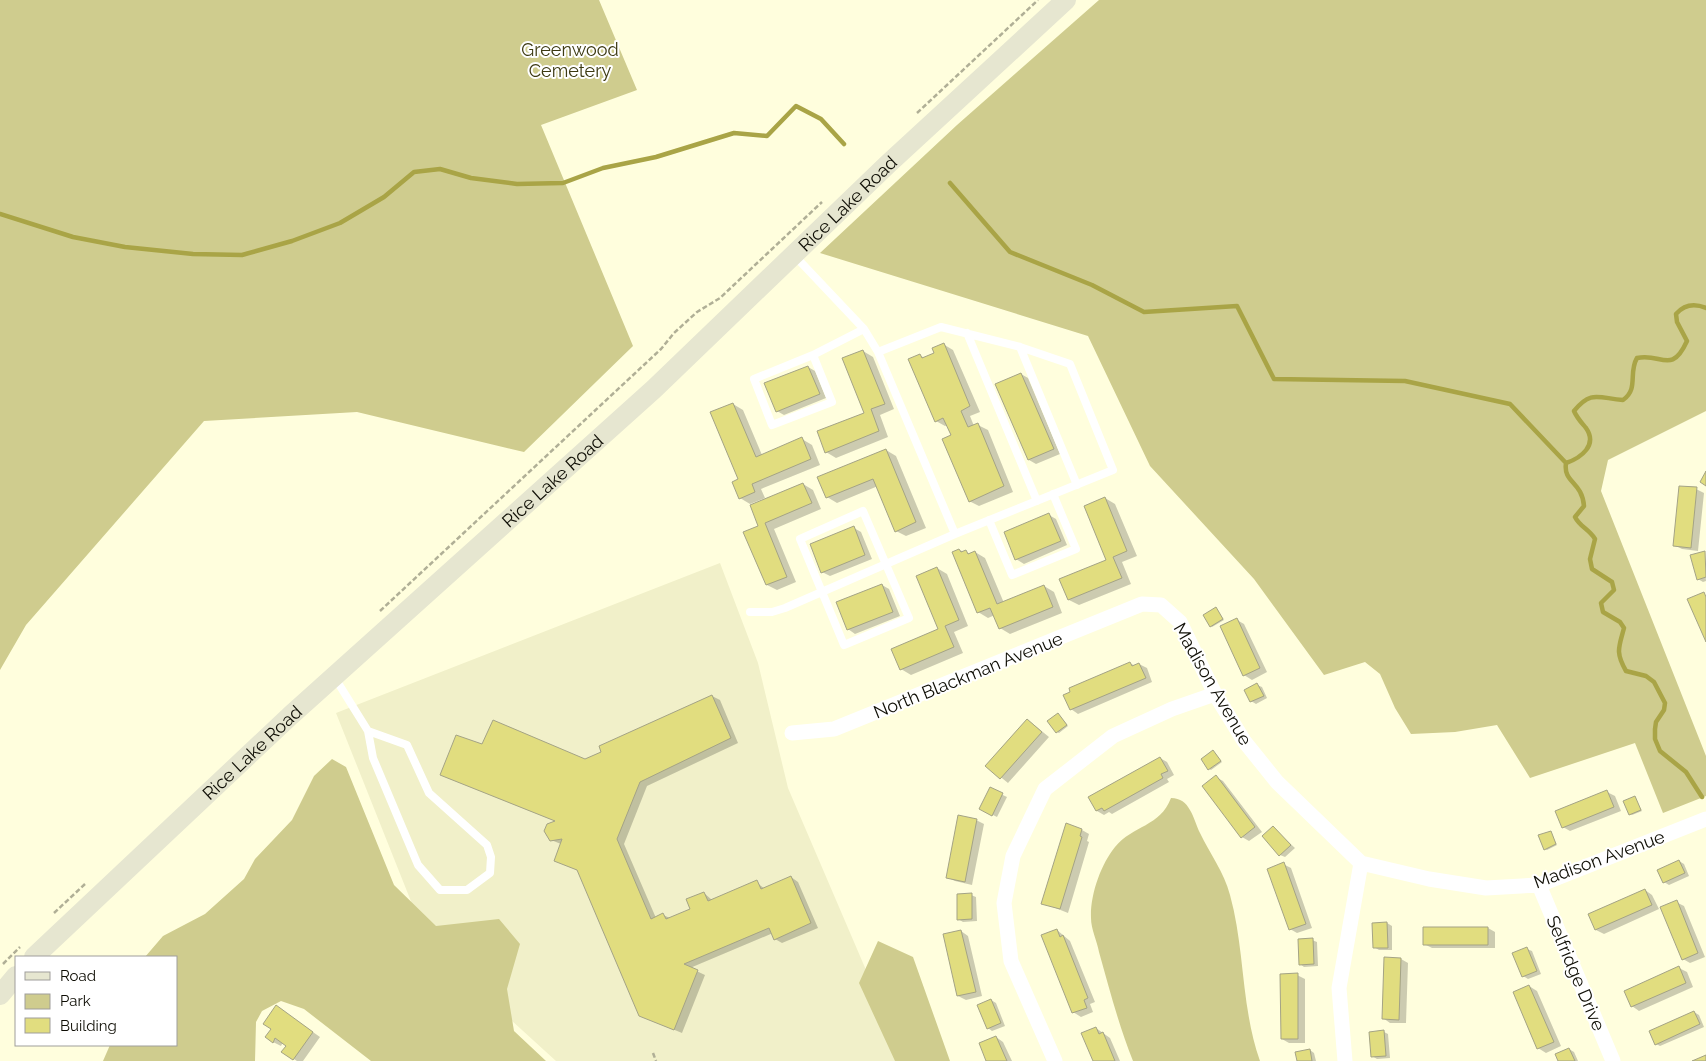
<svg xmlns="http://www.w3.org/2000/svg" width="1706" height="1061" font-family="Raleway,sans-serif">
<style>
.built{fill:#f1f0c9}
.green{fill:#cfcc8e}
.shadow{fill:#0003}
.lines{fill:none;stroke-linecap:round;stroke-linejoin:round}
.stream{stroke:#a9a446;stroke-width:4.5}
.building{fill:#e1dd7f;stroke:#a4a385}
.path{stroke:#b0af96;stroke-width:2.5;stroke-dasharray:5 2.5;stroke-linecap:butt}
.service{stroke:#fff;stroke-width:8}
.minor{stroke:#fff;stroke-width:15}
.secondary{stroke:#e6e6d0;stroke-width:20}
.labels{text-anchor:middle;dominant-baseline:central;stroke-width:4;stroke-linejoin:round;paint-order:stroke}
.park-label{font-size:18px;fill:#3d3a12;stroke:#fff}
.street-label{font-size:18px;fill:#0e0d04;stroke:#fff}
</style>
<rect width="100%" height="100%" fill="#fffedd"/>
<path class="built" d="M720,563L758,663L788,788L905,1061H556L428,944L336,713Z"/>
<path class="green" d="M0,0H599L637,90L541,125L633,346L524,452L357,412L204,421L26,625L0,670Z
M1099,0H1706V411L1608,460L1601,491L1706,756V796L1663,813L1635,743L1530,778L1497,725L1455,732L1411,734L1395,708L1380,674L1365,662L1324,675L1254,579L1150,466L1088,336L820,253L957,125Z
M332,759L346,767L394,885L436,926L499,919L520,944L507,989L514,1031L546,1061H371L304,1009L281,1001L262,1011L256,1022L255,1061H103L110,1045H176V957H145L163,936L205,914L244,879L255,859L292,820L314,776Z
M1171,798C1190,798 1193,818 1200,833C1210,854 1224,872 1230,895C1245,949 1241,1008 1260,1061H1133C1119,1026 1109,988 1099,952C1097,941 1091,929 1091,918C1090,895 1101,864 1115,847C1133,825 1160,827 1171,798Z
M878,941L913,957L950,1061H895L859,983Z"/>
<path class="shadow" d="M943,344L953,350L980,412L970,416L974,426L978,425L988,430L1013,492L979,506L969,501L948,425L945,426L936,421L920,355L924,358L935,353Z
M863,351L873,357L894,409L880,415L888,437L836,458L826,452L865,413Z
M808,367L815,371L826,398L784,415L777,411Z
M1021,374L1028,378L1060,454L1036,464L1029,460Z
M733,404L743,410L762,455L802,439L812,445L820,465L761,489L765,498L750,504L740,498Z
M886,450L896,456L926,528L906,536L896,531L878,486L837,503L827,497Z
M803,484L813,490L821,509L774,529L796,582L777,590L767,585L745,533L760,526Z
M1696,489L1704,493L1698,551L1682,549L1674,545Z
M1105,498L1115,504L1137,556L1122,562L1131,584L1079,605L1069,600L1108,561Z
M1049,515L1056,519L1067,545L1024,564L1016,559Z
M854,528L861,532L872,559L830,576L822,572Z
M959,550L971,554L975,552L985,558L1004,603L1044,586L1054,592L1062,613L1010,634L1000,628L995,615L988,618L978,612Z
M1704,552L1706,581L1703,582L1698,579Z
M937,568L947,574L968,626L954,632L963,653L911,675L901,669L940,630Z
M882,585L889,589L900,616L855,634L848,629Z
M1216,609L1224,620L1212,627L1211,626Z
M1237,620L1244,624L1267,672L1252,680L1244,675Z
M1130,663L1135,666L1139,664L1147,668L1152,682L1078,714L1071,709L1072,693Z
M1257,685L1262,687L1267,698L1256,704L1251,701Z
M712,696L720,700L738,743L647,786L624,844L656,918L663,915L670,918L691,910L704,893L712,900L756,882L765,889L791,877L798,882L818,928L782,943L775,939L773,933L690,968L705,975L682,1033L648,1019L579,871L555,860L561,844L551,840L546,835V828L556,821L442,775L482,746L585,760Z
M1060,716L1068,726L1059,733L1057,732Z
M1028,720L1049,737L1008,783L987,766Z
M1215,753L1222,762L1211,770L1209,769Z
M1160,758L1167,762L1174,775L1167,779L1169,782L1112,814L1109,812L1104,815L1097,811L1090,797Z
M1216,777L1223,781L1262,832L1249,841L1242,837Z
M990,789L1007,797L997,817L985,811Z
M1607,792L1615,796L1621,811L1570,831L1563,827Z
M1634,797L1642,811L1632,815L1630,814Z
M976,820L984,824L972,885L955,881L947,877Z
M1273,828L1295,848L1285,857L1280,855Z
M1082,830L1089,834L1087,841L1089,842L1068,913L1043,903Z
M1550,832L1557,845L1547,850L1545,849Z
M1679,861L1684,864L1689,876L1669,885L1664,882Z
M1283,864L1291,868L1312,928L1297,933L1290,929Z
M1645,890L1652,895L1659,909L1604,934L1596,930L1590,915Z
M971,895L976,897L977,921L963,922L958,919Z
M1676,902L1684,906L1705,957L1690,963L1683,959Z
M1387,923L1392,926V950H1379L1374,947V924Z
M1424,928H1488L1495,932V948H1432L1424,944Z
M1057,930L1070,941L1095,1002L1090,1004L1093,1012L1081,1017L1073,1012Z
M961,931L968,936L982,996L966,1000L958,996Z
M1312,940L1317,942L1318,966L1304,967L1300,964Z
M1527,949L1532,951L1541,974L1528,979L1523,976Z
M1385,958L1401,959L1408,963L1406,1023H1390L1383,1018Z
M1679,968L1687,972L1693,987L1639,1011L1632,1006Z
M1297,975L1305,979V1043H1289L1282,1039Z
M1529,986L1537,991L1561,1046L1546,1053L1538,1048Z
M991,1000L996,1003L1005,1026L992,1031L988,1028Z
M283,1011L320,1037L303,1061H297L283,1052L287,1046L283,1042L281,1046L273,1042Z
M1694,1012L1699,1015L1704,1027L1660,1046L1656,1044Z
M1096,1028L1110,1038L1120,1061H1094Z
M1384,1032L1388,1034L1390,1058L1377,1059L1372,1056Z
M996,1037L1003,1042L1012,1061H988Z
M1569,1049L1574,1052L1578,1061H1559Z
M1310,1050L1314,1053L1316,1061H1298Z"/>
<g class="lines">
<path class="stream" d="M950,183L1010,252L1092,285L1144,312L1237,306L1274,379L1405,381L1510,404L1566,463
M0,214L73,237L125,247L193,254L242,255L292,241L340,223L384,197L414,172L440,169L471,178L517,184L563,183L603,168L656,157L734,133L767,136L796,106L821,119L844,144
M1566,463C1563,483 1582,481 1584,506L1575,517C1580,527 1589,529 1595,539L1590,559L1592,569L1612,582L1614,590L1601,603L1603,612L1620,622L1624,628C1619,647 1615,652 1626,671L1646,676L1654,682L1665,703L1664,710L1656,722L1655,729V739L1660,751L1686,772L1702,797
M1566,463C1581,458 1598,445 1586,428C1581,422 1577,418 1574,411C1591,390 1598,398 1623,400C1639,389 1628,373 1637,358C1661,352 1671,376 1687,341L1677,322L1676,314C1684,305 1694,303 1706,308"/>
</g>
<path class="building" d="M944,343L970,406L961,411L968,427L978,423L1004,486L969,502L942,439L951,435L943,418L935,422L908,359L920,354L922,358L934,353L932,348Z
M863,350L885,404L871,409L879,431L825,453L817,431L864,413L842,358Z
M808,366L820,394L776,412L764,383Z
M1021,373L1054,449L1028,460L995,384Z
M733,403L756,457L802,437L811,459L752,484L755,492L739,499L732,482L738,479L710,412Z
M886,449L916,522L895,532L873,479L826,498L817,477Z
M1706,471V486L1700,482Z
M803,483L812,503L765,523L787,577L766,585L743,532L758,526L750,505Z
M1679,486L1697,487L1691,548L1673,546Z
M1105,497L1127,551L1113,557L1122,578L1068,600L1059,579L1106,560L1084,506Z
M1049,513L1061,541L1015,560L1004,532Z
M854,526L865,555L821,573L810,544Z
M959,549L961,552L966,550L968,554L975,551L997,604L1044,585L1053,607L999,629L990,608L977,613L952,552Z
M1705,551L1706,577L1697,580L1690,555Z
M937,567L959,620L945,626L954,647L900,670L891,649L938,629L916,576Z
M882,584L893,612L847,630L836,602Z
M1704,592L1706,597V642L1687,599Z
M1216,607L1223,619L1210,627L1203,615Z
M1237,618L1260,668L1243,676L1220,626Z
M1130,662L1132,666L1139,663L1146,678L1070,710L1063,695L1070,692L1069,688Z
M1257,683L1264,696L1250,702L1244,690Z
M712,695L731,738L640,782L617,839L651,919L663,913L666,919L690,909L686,899L704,892L708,901L757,880L761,889L791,876L811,923L774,940L769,928L684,964L698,970L674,1030L639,1016L577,870L554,861L562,839L550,841L544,831L547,824L555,821L440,775L456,735L482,744L493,720L585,759L601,752L599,746Z
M1058,713L1067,725L1056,733L1047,721Z
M1027,719L1042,732L1000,779L985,766Z
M1213,750L1221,761L1208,770L1201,759Z
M1160,757L1168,771L1161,774L1163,778L1104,811L1102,808L1096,811L1088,797Z
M1216,775L1255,827L1241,838L1202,786Z
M990,787L1003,793L992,816L979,809Z
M1607,790L1614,807L1562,828L1555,811Z
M1635,796L1641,810L1629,815L1623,801Z
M958,815L977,819L965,882L946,878Z
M1066,823L1082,829L1080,836L1082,837L1060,909L1041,904Z
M1273,826L1291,845L1279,856L1262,836Z
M1551,831L1556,844L1544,850L1538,835Z
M1679,860L1685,873L1663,883L1657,870Z
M1284,862L1306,924L1289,930L1267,869Z
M1645,889L1652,905L1595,930L1588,914Z
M972,893V919L957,920V894Z
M1677,900L1698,953L1682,960L1660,907Z
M1387,922L1388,948H1373L1372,923Z
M1423,927H1488V945H1423Z
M1057,929L1060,937L1063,935L1088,998L1084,1000L1087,1008L1072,1013L1041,935Z
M961,930L976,992L957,996L943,934Z
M1313,938L1314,964L1299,965L1298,939Z
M1527,947L1537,971L1522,977L1512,953Z
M1384,957L1401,958L1399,1020L1382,1019Z
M1679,966L1686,983L1631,1007L1624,991Z
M1298,973V1039H1281L1280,974Z
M1529,985L1554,1042L1537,1049L1513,992Z
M991,999L1001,1023L987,1029L977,1005Z
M276,1005L313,1032L293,1060L281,1052L286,1046L275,1038L273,1043L265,1037L271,1029L263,1024Z
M1694,1011L1700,1024L1655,1045L1649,1031Z
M1096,1027L1099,1034L1103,1032L1115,1061H1093L1081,1033Z
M1384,1030L1386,1056L1371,1057L1369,1032Z
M996,1036L1007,1061H986L979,1043Z
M1569,1048L1575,1061H1558L1555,1054Z
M1310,1049L1312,1061H1297L1295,1052Z
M1706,1055V1061H1692Z"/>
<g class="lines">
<path class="path" d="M917,113L1038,0
M380,611L661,349L674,333L697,312L720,298L822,202
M54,913L85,884
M3,964L20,947
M653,1053L656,1061"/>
<path class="service" d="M794,255L864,329L878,352L955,534L1113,470L1070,364L1020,347L941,327L878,352
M967,333L1037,501
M1020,347L1077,485
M813,355L754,379L772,425L832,402L813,355L864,329
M863,511L909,618L844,645L800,539Z
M989,520L1012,575L1076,549L1053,494
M750,612H772L785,608L955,534
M335,678L368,731L373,758L418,865L440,890H467L490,873L491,857L487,845L429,793L407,745L368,731"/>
<path class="minor" d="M792,733L834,729L1142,604L1161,605L1180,622L1215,694L1244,741L1277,782L1361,863L1429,879L1486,888L1539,885L1706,819
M1539,885L1613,1061
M1055,1061L1011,961L1004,903L1013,856L1045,789L1113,736L1172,709L1215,694
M1345,1061L1339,988L1361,863"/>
<g class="secondary">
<path id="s1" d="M34,957L290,716L654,389L888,164L1066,0"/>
<path d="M0,995L16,976"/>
</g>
</g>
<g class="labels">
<g class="park-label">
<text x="570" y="49">Greenwood<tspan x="570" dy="21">Cemetery</tspan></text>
</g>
<g class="street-label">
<text stroke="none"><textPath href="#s1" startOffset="1109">Rice Lake Road</textPath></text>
<text stroke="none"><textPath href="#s1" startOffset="704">Rice Lake Road</textPath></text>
<text transform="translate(968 675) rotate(-22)">North Blackman Avenue</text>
<text transform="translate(1213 684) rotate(60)">Madison Avenue</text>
<text stroke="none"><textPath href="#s1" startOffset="299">Rice Lake Road</textPath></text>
<text transform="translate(1599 859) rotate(-20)">Madison Avenue</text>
<text transform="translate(1576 973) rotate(67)">Selfridge Drive</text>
</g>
</g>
<rect x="15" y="956" width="162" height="90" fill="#ffffff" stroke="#9f9e9b"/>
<rect x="25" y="972" width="25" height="8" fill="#e6e6d0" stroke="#9f9e9b"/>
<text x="60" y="981" font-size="15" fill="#0e0d04">Road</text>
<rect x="25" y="994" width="25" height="15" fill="#cfcc8e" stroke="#9f9e9b"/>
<text x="60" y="1006" font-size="15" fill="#0e0d04">Park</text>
<rect x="25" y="1018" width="25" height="15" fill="#e1dd7f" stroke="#9f9e9b"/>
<text x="60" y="1031" font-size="15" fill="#0e0d04">Building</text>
</svg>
